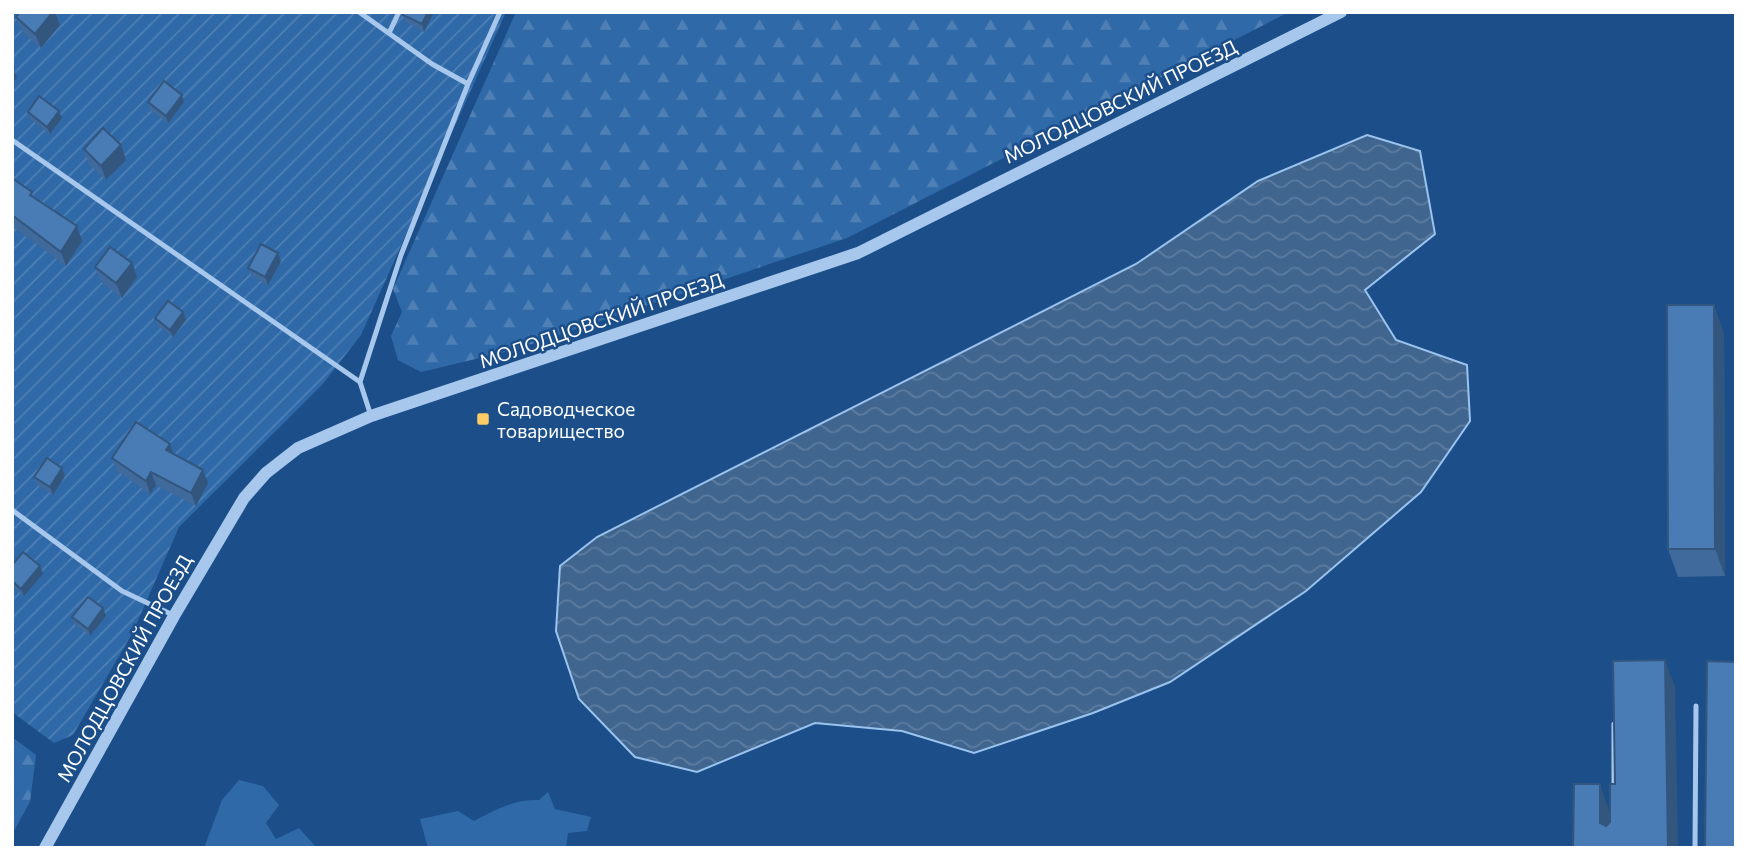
<svg xmlns="http://www.w3.org/2000/svg" width="1748" height="860" font-family="Commissioner,sans-serif">
<style>
.grass{fill:#2f69a8}
.forest{fill:url(#forest-firs)}
.garden{fill:url(#garden-furrows)}
.water{fill:url(#water-waves);stroke:#9ac3ee;stroke-width:2}
.lines{fill:none;stroke-linecap:round;stroke-linejoin:round}
.service{stroke:#a7c8ec;stroke-width:5}
.tertiary{stroke:#a7c8ec;stroke-width:12}
.wall{fill:#3f6a9b}
.shaded-wall{fill:#33567e}
.building{fill:#497bb4;stroke:#33567e;stroke-width:2}
.poi-dot{fill:#fdcc64;stroke:#1c4f8a;stroke-width:2.5}
.labels{text-anchor:middle;dominant-baseline:central;stroke-width:5;stroke-linejoin:round;paint-order:stroke}
.street-label{font-size:19px;fill:#fff;stroke:#1c4f8a}
.poi-label{font-size:19px;fill:#fff;stroke:#1c4f8a;text-anchor:start}
</style>
<defs>
<pattern id="forest-firs" width="22" height="20" patternUnits="userSpaceOnUse" patternTransform="scale(1.75)"><rect width="22" height="20" fill="#2f69a8"/><path d="M5 1l3.5 6h-7zM16 11l3.5 6h-7z" fill="#4e80b5"/></pattern>
<pattern id="garden-furrows" width="10" height="10" patternUnits="userSpaceOnUse" patternTransform="scale(1.75)"><rect width="10" height="10" fill="#2f69a8"/><path d="M-1 1l2-2M0 10L10 0M9 11l2-2" fill="none" stroke="#4e80b5"/></pattern>
<pattern id="water-waves" width="16" height="10" patternUnits="userSpaceOnUse" patternTransform="scale(1.75)"><rect width="16" height="10" fill="#40658f"/><path d="M0 5q4-4 8 0t8 0" fill="none" stroke="#5d7ca0"/></pattern>
</defs>
<rect width="100%" height="100%" fill="#1c4f8a"/>
<path class="grass" d="M239,780L263,786L279,805L266,823L276,839L299,828L317,848H204L222,800Z
M548,792L555,809L591,817L587,831L568,833L566,848H428L420,819L458,811L474,821C495,810 514,799 539,800Z"/>
<path class="forest" d="M516,12H1289L847,238L517,349L421,372L398,360L391,336L402,312L393,289Z
M12,737L36,755L30,802L12,834Z"/>
<path class="garden" d="M12,12H506L361,335L322,385L179,527L132,634L73,735L54,743L12,712Z"/>
<path class="water" d="M1367,135L1420,151L1435,234L1365,290L1396,340L1467,365L1470,421L1421,492L1306,591L1170,682L1093,713L974,753L902,731L815,723L697,772L635,757L579,699L556,631L560,566L597,537L1136,264L1258,181Z"/>
<g class="lines">
<path class="service" d="M359,12L432,64L468,84L401,255L360,382L371,416
M389,33L399,12
M468,84L500,12
M12,140L360,382
M12,510L122,591L173,615
M1614,724V789
M1695,848L1696,706"/>
<path class="tertiary" d="M45,848L174,616L244,498L266,473L298,448L371,416L858,253L1341,12"/>
</g>
<path class="wall" d="M434,12L424,32L406,22L403,15Z
M16,17L60,25L41,48L22,32Z
M148,102H184L168,123L150,110Z
M28,112L62,118L50,134L30,119Z
M121,145L126,160L106,180L89,164L84,149Z
M12,178L32,192L34,198L77,226L82,241L66,266L12,226Z
M278,253L281,261L268,285L251,275L248,268Z
M132,263L137,277L122,298L101,282L95,267Z
M155,318L186,320L173,337L158,326Z
M1724,333L1725,576L1678,577L1668,549Z
M170,444L174,454L208,483L196,506L156,485L150,494L117,471L112,458Z
M65,476L53,495L37,485L34,477Z
M12,565L43,574L24,596L12,586Z
M103,608L106,616L90,636L75,625L72,617Z"/>
<path class="shaded-wall" d="M53,12H55L60,25L41,48L35,34Z
M428,12H434L424,32L422,24Z
M14,70L17,78L12,83V72Z
M182,95L184,102L168,123L166,116Z
M59,111L62,118L50,134L47,127Z
M121,145L126,160L106,180L101,166Z
M77,226L82,241L66,266L61,252Z
M278,253L281,261L268,285L265,277Z
M132,263L137,277L122,298L116,283Z
M1714,305L1724,333L1725,576L1715,549Z
M183,312L186,320L173,337L170,330Z
M170,444L175,457L166,450Z
M62,468L65,476L53,495L50,487Z
M203,470L208,483L196,506L191,493Z
M151,472L156,485L150,494L146,481Z
M40,566L43,574L24,596L21,589Z
M103,608L106,616L90,636L88,629Z
M1665,660L1675,687L1678,848H1668Z
M1600,784L1609,811L1610,848L1600,823Z"/>
<path class="building" d="M20,12H53L35,34L16,17Z
M404,12H428L422,24L403,15Z
M164,81L182,95L166,116L148,102Z
M39,96L59,111L47,127L28,112Z
M103,128L121,145L101,166L84,149Z
M12,178L32,192L30,195L77,226L61,252L12,215Z
M261,244L278,253L265,277L248,268Z
M110,247L132,263L116,283L95,267Z
M168,301L183,312L170,330L155,318Z
M1667,305H1714L1715,549H1668Z
M136,422L170,444L166,450L203,470L191,493L151,472L146,481L112,458Z
M47,458L62,468L50,487L34,477Z
M23,552L40,566L21,589L12,581V565Z
M88,597L103,608L88,629L72,617Z
M1665,660L1668,848H1573L1574,784H1600V823L1606,826L1610,822V784H1615L1613,661Z
M1707,661L1736,662V848H1705Z"/>
<rect class="poi-dot" x="476" y="412" width="14" height="14" rx="3.5"/>
<g class="labels">
<g class="street-label">
<text transform="translate(1120 101) rotate(-26)">МОЛОДЦОВСКИЙ ПРОЕЗД</text>
<text transform="translate(601 320) rotate(-19)">МОЛОДЦОВСКИЙ ПРОЕЗД</text>
<text transform="translate(124 668) rotate(-61)">МОЛОДЦОВСКИЙ ПРОЕЗД</text>
</g>
<g class="poi-label">
<text x="497" y="408">Садоводческое<tspan x="497" dy="22">товарищество</tspan></text>
</g>
</g>
<rect width="1748" height="860" fill="none" stroke="#ffffff" stroke-width="28"/>
</svg>
